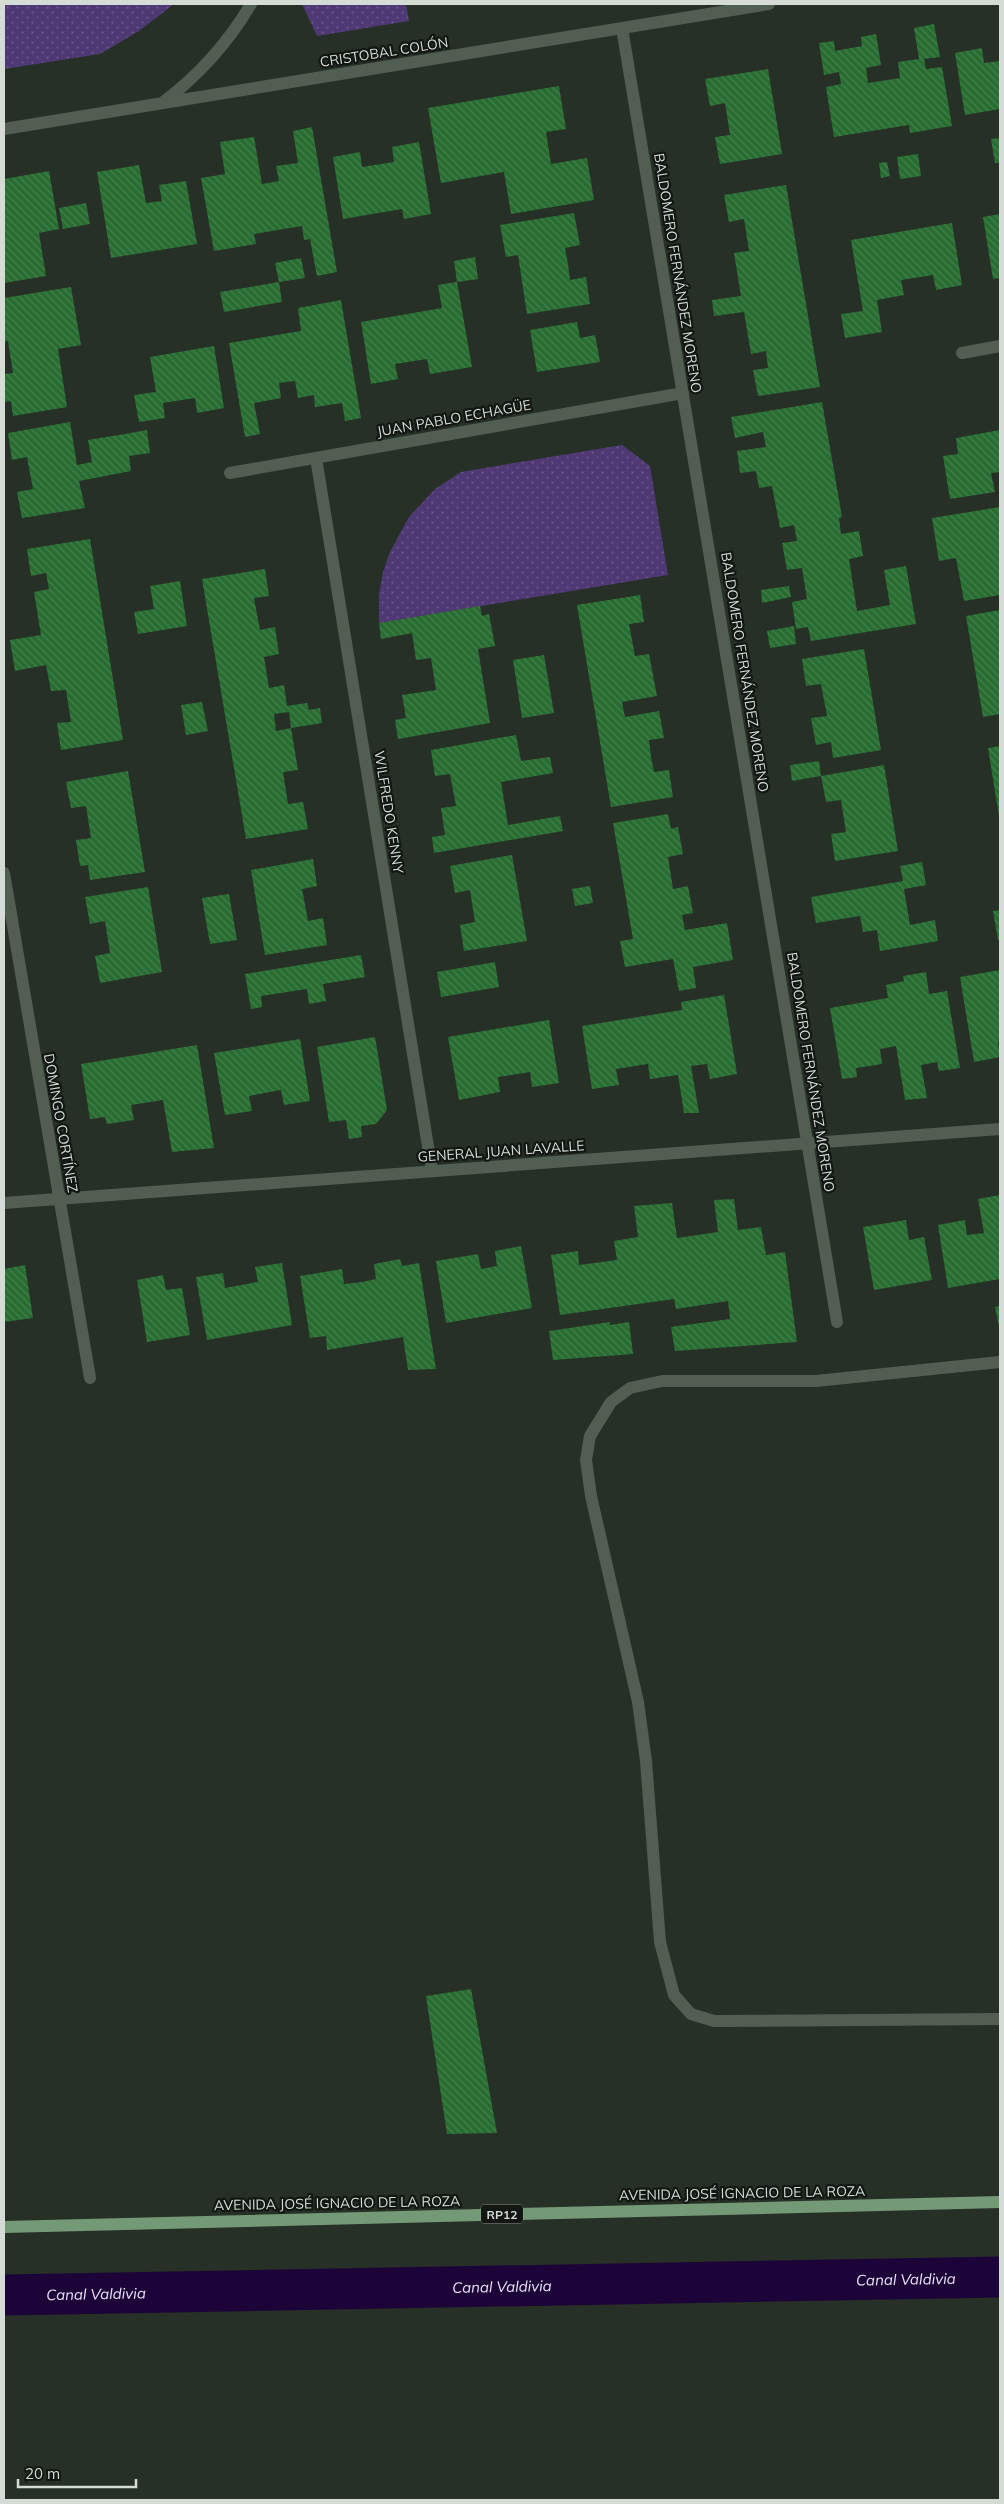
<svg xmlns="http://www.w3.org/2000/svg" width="1004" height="2504" font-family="Mulish,sans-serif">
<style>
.park{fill:url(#park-dots)}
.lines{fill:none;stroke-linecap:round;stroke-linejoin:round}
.canal{stroke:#1c0438;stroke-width:41}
.building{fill:url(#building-back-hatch)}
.street{stroke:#525e52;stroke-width:12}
.primary{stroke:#749976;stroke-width:12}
.labels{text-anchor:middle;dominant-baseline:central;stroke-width:4.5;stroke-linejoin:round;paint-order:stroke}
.shield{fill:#121712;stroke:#9aa19a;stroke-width:1}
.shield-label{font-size:12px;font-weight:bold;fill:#d5dcd5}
.street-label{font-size:14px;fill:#d5dcd5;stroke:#121712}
.water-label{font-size:15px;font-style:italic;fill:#e6e0f5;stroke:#121712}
</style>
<defs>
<pattern id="park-dots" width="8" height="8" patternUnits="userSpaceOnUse" patternTransform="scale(1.25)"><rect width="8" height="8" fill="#4f3974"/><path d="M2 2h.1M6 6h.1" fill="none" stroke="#675587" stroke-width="1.8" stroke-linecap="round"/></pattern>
<pattern id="building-back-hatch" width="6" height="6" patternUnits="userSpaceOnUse" patternTransform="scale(1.25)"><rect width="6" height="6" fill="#276c30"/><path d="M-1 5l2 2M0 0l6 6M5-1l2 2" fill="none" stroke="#45804d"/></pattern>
</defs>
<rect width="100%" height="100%" fill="#263026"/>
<path class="park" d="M4,4H174L139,31L100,54L4,69Z
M302,4H406L409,21L317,36Z
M622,445L650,466L668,575L379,623V594L383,572L390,552L409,517L435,489L461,472Z"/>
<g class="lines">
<path class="canal" id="s1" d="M4,2295L1000,2277"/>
</g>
<path class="building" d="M934,24L940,57L924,59L926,69L942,67L952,126L910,133L909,125L834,137L826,87L841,84L839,72L824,75L819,43L834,41L835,51L862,46L861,37L876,34L881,65L866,68L868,83L900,78L898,62L919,59L914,28Z
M982,48L984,63L1000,61V109L965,115L955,53Z
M768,69L782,154L720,164L715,137L730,135L725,103L710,106L705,79Z
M559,86L566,129L546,132L551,164L587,158L594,200L511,214L504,172L441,183L428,108Z
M312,127L337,272L317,276L310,239L304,240L302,226L254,234L256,244L214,251L201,178L225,174L220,142L254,137L262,184L279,181L276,166L298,163L293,131Z
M1000,138V163H995L991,139Z
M419,142L431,214L404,219L402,209L343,219L333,157L360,152L362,167L394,162L392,147Z
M918,154L921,176L900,179L897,157Z
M887,162L890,176L881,178L879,163Z
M139,165L146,203L162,201L159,185L186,181L197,244L111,258L97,172Z
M49,171L59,229L39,233L46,276L4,283V179Z
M786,185L820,387L758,396L753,370L768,368L766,351L751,354L744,312L714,316L712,300L741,296L734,253L749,251L744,219L729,222L724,195Z
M86,203L90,224L63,229L59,208Z
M574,213L580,245L565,248L568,264L570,280L586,277L590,304L527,314L518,255L506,257L500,225Z
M1000,214V278L993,279L983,217Z
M952,223L962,285L936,290L933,275L901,280L904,295L877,300L882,332L845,338L841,314L863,311L851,240Z
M475,257L478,279L457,282L454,261Z
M301,258L305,278L279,282L275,263Z
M279,282L282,302L224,312L220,292Z
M457,282L472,367L430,374L427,359L395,364L398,379L371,384L361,322L442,308L438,285Z
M71,287L81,345L58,349L67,407L13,416L11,401L4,402V374L13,373L8,341L4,342V298Z
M341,300L361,418L345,421L342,403L315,407L314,395L298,398L295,381L279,383L281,398L254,403L260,434L245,437L229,343L301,331L298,308Z
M577,322L580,338L595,335L600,362L537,372L530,330Z
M214,346L224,408L197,413L195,398L163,403L165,418L139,422L134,395L156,392L150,357Z
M822,402L842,517L839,518L841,534L859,531L863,556L849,559L857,611L890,605L884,570L906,566L916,624L811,641L808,627L796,629L792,602L807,599L802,568L787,570L782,543L797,541L794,525L780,528L772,486L759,488L756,471L740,473L737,451L766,447L763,432L735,438L731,417Z
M70,422L77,465L92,462L88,440L125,434L147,430L150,453L129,456L131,471L79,481L85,508L22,518L17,492L33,489L27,457L12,460L8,433Z
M1000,430V472L991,473L995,492L950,499L943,456L958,454L956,438Z
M1000,507V595L964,601L956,558L939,561L932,518Z
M90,539L123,740L61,750L57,723L71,722L66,690L51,691L46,665L15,671L10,640L41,635L34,592L49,589L46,573L31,576L27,549Z
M265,569L269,596L254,598L260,630L275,627L279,654L264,657L269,688L284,685L287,706L307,703L309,710L320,708L322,723L291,728L289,712L274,714L276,731L291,728L298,770L283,772L288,804L303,802L308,829L246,839L202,579Z
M180,581L187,626L138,634L134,612L154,609L150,586Z
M789,586L791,597L762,603L761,590Z
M640,595L644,622L629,624L635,656L649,654L657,696L622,702L625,717L659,711L664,738L649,740L651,757L654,772L669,770L673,797L611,807L577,605Z
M480,606L482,616L489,614L495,646L478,649L490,723L398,739L395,720L406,718L402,695L436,690L431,658L416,660L412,633L381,639L379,623Z
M1000,610V714L983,717L966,616Z
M794,626L796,644L770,648L767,631Z
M864,649L881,750L833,758L831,742L816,745L811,718L827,716L821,684L806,686L802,659Z
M544,655L554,713L522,718L513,660Z
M202,702L208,731L186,735L181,705Z
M516,735L521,761L550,757L553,773L501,782L508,825L560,816L563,831L434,853L432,837L445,835L441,808L456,806L450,774L435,776L431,750Z
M1000,746V816H999L988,748Z
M819,761L821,776L792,781L790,765Z
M884,765L898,851L835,861L831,834L846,832L841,800L826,802L821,776Z
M128,771L145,872L90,880L88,865L80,866L76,840L91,838L86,806L71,808L66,782Z
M668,814L671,829L678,827L683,854L668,857L673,889L688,886L693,913L682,915L685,930L727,923L733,960L693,967L696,988L679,991L673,959L625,967L620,941L633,939L613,823Z
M512,855L527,941L464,951L460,925L475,922L470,890L455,893L450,866Z
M313,859L317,886L302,889L308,921L323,918L327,945L265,955L251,870Z
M922,862L926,885L904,889L910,925L935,920L938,941L880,951L877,930L863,932L860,916L816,923L811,897L903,881L900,866Z
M590,886L593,903L575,906L572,889Z
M148,887L162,972L100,983L95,956L110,953L105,921L90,924L85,897Z
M229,894L237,940L210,944L202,898Z
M1000,910V939L998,940L993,911Z
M361,955L365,977L323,984L326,1001L309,1004L307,989L261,996L262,1007L251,1009L245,974Z
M495,962L499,987L441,997L437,972Z
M1000,970V1042H998L1000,1057L974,1062L960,977Z
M926,972L929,994L947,991L960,1068L939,1071L937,1062L921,1065L927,1098L905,1100L896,1046L880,1049L882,1064L856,1068L857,1077L842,1079L830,1008L888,998L886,985L904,981L903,976Z
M724,995L737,1074L710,1079L707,1064L691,1066L699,1113H684L678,1075L650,1079L648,1064L616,1069L619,1085L592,1089L582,1026L682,1010L681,1002Z
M549,1020L559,1083L532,1087L530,1072L498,1077L500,1092L459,1100L448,1037Z
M375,1037L387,1110L376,1124L361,1126L362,1137L349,1139L346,1120L329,1122L317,1047Z
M300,1039L310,1101L284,1105L281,1090L249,1096L252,1111L225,1115L214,1053Z
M197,1045L214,1148L172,1152L163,1100L131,1105L134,1120L107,1124L105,1117L90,1119L81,1064Z
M1000,1195V1279L948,1288L938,1225L965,1220L967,1235L984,1233L978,1199Z
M734,1199L738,1230L761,1227L766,1255L785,1252L797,1342L675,1351L671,1327L730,1319L728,1301L676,1309L674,1299L560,1315L551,1255L578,1251L579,1265L617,1260L614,1241L638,1237L634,1206L672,1203L677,1238L718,1232L714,1200Z
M906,1220L909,1240L924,1237L932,1280L874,1290L863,1227Z
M521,1246L532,1308L446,1323L436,1261L478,1254L481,1269L497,1266L495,1251Z
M400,1259L402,1266L419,1263L436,1369L408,1370L403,1337L327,1350L326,1336L310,1338L300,1276L342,1269L344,1284L362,1282L376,1279L374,1264Z
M282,1263L292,1325L207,1340L196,1277L223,1273L225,1288L258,1282L255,1267Z
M25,1265L33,1318L4,1322V1269Z
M163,1275L166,1290L182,1288L190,1335L147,1342L137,1280Z
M1000,1306V1327H999L995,1307Z
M610,1322V1325L629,1322L633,1354L553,1360L549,1331Z
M471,1989L497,2133L447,2134L426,1996Z"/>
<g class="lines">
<path class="street" d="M622,28L837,1322
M162,103C198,76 228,43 251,4
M4,129L769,4
M962,353L1000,346
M316,458L432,1171
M230,473L683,393
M4,873L90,1378
M4,1203L1000,1129
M1000,1362L816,1381H662L630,1388L611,1402L590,1436L586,1460L591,1496L638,1702L646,1761L660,1942L674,1995L691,2014L714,2021L1000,2019"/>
<path class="primary" d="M4,2227L1000,2202"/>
</g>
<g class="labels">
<rect class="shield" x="481" y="2204.5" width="42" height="19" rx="4"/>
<g class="shield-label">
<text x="502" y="2214">RP12</text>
</g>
<g class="street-label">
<text transform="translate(384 52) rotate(-9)">CRISTOBAL COLÓN</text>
<text transform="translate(678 273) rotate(81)">BALDOMERO FERNÁNDEZ MORENO</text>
<text transform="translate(454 418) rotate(-10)">JUAN PABLO ECHAGÜE</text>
<text transform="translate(745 672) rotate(81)">BALDOMERO FERNÁNDEZ MORENO</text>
<text transform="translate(389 812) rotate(81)">WILFREDO KENNY</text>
<text transform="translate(811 1072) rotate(81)">BALDOMERO FERNÁNDEZ MORENO</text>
<text transform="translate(61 1123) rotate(80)">DOMINGO CORTÍNEZ</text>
<text transform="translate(501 1151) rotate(-4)">GENERAL JUAN LAVALLE</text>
<text transform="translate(742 2193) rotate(-1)">AVENIDA JOSÉ IGNACIO DE LA ROZA</text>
<text transform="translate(337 2203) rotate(-1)">AVENIDA JOSÉ IGNACIO DE LA ROZA</text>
</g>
<g class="water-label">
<text stroke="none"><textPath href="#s1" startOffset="902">Canal Valdivia</textPath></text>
<text stroke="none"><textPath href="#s1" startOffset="498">Canal Valdivia</textPath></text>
<text stroke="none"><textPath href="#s1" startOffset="92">Canal Valdivia</textPath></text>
</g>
</g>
<rect width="1004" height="2504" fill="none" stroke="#d5dcd5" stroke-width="10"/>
<path d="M18 2479v8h118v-8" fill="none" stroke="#d5dcd5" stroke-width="2.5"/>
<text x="25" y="2479" font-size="15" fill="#d5dcd5" stroke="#121712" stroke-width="4" paint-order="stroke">20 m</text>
</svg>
